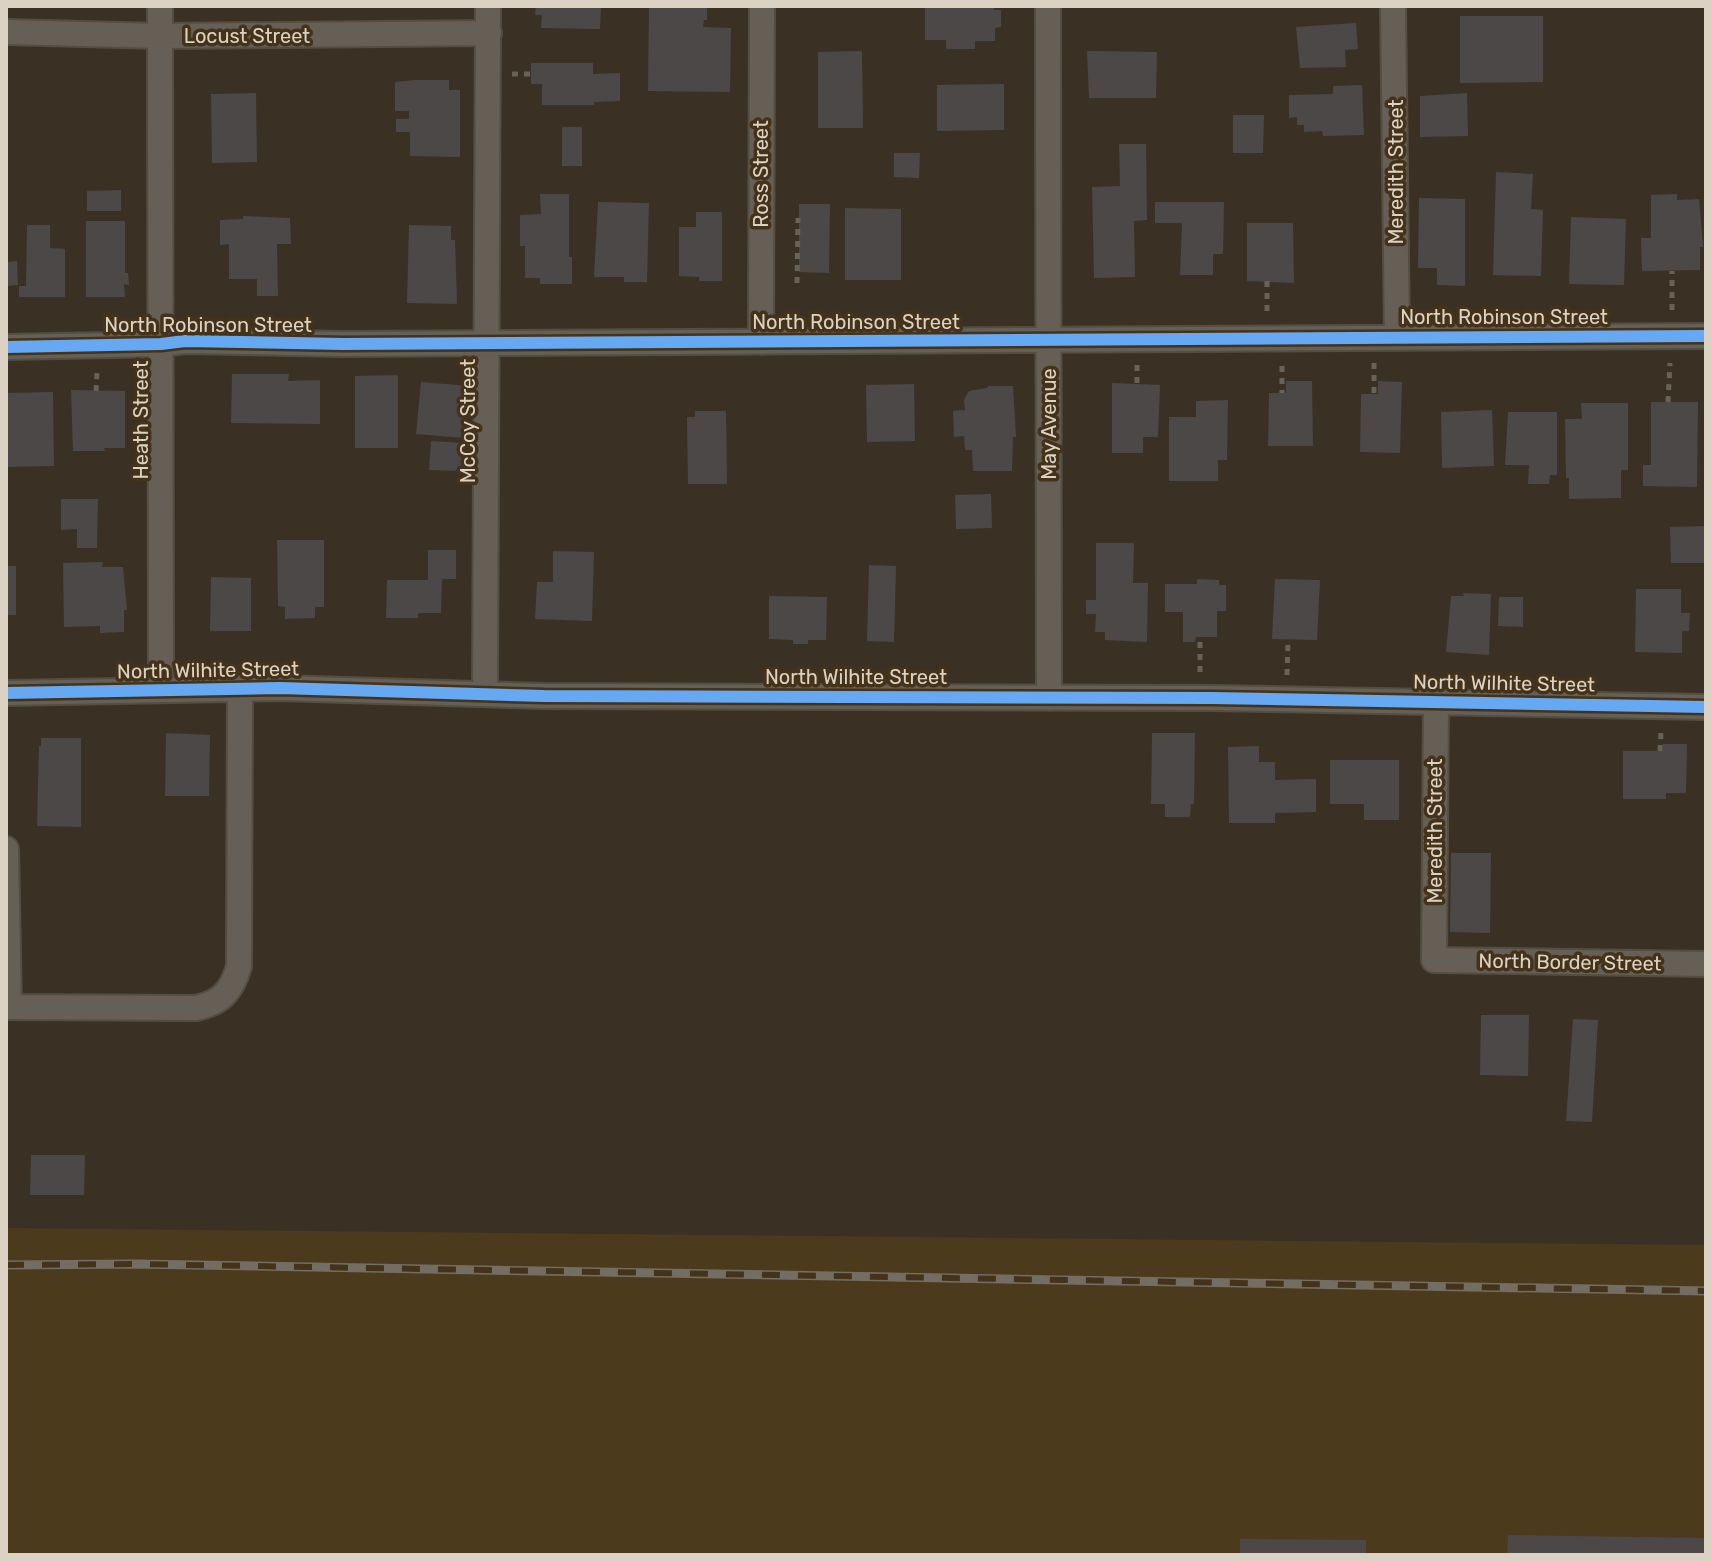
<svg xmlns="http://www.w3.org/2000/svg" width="1712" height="1561" font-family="Rubik,sans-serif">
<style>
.built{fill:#4c3a1c}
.building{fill:#4c4848}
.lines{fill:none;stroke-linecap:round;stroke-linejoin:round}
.minor-casing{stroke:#554d41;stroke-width:28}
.path{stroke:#696259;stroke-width:5;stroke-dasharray:6 6;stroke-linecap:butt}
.minor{stroke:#655f55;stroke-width:24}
.rail-casing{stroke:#746d64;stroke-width:9}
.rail{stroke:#44331a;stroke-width:6;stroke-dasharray:18;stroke-linecap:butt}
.cycleway-casing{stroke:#44331a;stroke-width:17}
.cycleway{stroke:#66a8f1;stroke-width:12}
.labels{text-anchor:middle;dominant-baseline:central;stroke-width:7;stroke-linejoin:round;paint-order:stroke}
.street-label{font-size:20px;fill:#dcd2c3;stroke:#44331a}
</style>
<rect width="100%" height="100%" fill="#3a3124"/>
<path class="built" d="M6,1228L1706,1245V1555H6Z"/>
<path class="building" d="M536,6H601L600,29L541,28L542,15H535Z
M649,6H707V20H704L703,27L731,28L730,92L648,91Z
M994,6V10H1001V27L995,28V41H975V49H946V40H925V7Z
M1460,16H1543V82L1460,83Z
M1356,23L1358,49L1345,50L1346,67L1300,68L1296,27Z
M862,51L863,128H818V52Z
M1087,51L1157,52L1156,98H1089Z
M531,63H593V74L620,73V101L594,102V105H542V84H531Z
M414,80H449V90H460V157L410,156V132H396V119H409V111H395V82Z
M1004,84V130L937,131V85Z
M1362,85L1364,135L1323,136L1322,131L1304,132V125H1297V117L1289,118V95L1333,94V86Z
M256,93L257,162L212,163L211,94Z
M1467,93L1468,136L1420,137V96Z
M1233,115H1264L1263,153H1233Z
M562,127H582V166H562Z
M1119,144H1146L1147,220L1134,221L1135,277L1094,278L1092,187L1120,186Z
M894,153H920L919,178L894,177Z
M1496,172L1533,174L1531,209L1543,210L1541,276L1493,275Z
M121,190V211H87V191Z
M540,194H569V257H572V284H540V278H525V246H520V215L541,214Z
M1677,194V200L1699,199L1703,247H1700V270L1642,271L1641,238H1651V195Z
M1419,198L1465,199V286L1437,285V268H1418Z
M598,202L649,203L647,282H624V277H594Z
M1155,202H1224L1223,254H1213V275H1180L1182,223H1155Z
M799,204H830L829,273L799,272Z
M845,208L901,209V280H845Z
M696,212H722V281H699V277L679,276V227H696Z
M243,216L290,218L291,244H277L278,296H257V279H229V244L220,245V220L243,219Z
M1571,217L1626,219L1624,285L1569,284Z
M86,221H125V273H128L129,285L124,284L125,297H86Z
M1247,223H1293L1294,283L1247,281Z
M27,225H50V248L65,249V297H19V286H26Z
M409,225L451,226V240H455L457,304L407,303Z
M17,261L18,285L6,286V262Z
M232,374H289L288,381L320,380V424L231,423Z
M398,375V448H355V376Z
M1286,381H1312L1313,446H1268L1269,393H1286Z
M1378,381L1402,382L1400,453L1360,452L1361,394H1378Z
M421,382L469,386L464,438L416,434Z
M1112,383L1160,385L1158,437H1143V453H1112Z
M914,384L915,441L867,442L866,385Z
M988,386H1013L1016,437H1013L1012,471H973L972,450H965L964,436L954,437L953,411L965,410L964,400L969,391L987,388Z
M71,390L125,391V448H104L105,451H73Z
M53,392L54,466L6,467V393Z
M1228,400L1227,460H1218V481H1169V417H1196V401Z
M1651,402H1698L1697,487L1643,486V465H1651Z
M1581,403H1628V470H1621V498L1569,499V478H1566L1565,419H1582Z
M1492,410L1494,466L1442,468L1441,412Z
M695,411H726L727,484H688L687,417H695Z
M1508,412H1557V475H1550L1549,484H1528L1529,465H1505Z
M431,441L463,443L462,471L429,470Z
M991,494L992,528L956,529L955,495Z
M61,499H98L97,548H77V529L61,530Z
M1706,526V563H1671L1670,527Z
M277,540H324V607H315V618L285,619V607L278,606Z
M1096,543H1134L1133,583H1148L1147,642L1105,640V632H1095L1096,614H1086V600H1096Z
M428,550H456V579H442L441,613H418V618H386L387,580H428Z
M553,551L594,552L592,621L535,619L537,582H553Z
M103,562L102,567H123L127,610H124V632L100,633V626L64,627L63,563Z
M869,565L896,566L894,642L867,641Z
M6,566H16V615H6Z
M211,577L251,578V631H210Z
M1197,579L1219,580V585H1226V611H1217V637H1196L1195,642H1183V612H1165V584H1197Z
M1275,579L1320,580L1317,640L1272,639Z
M1636,589H1681V613H1690L1689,631H1682V653L1635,652Z
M1463,593L1491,594L1489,655L1446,652L1451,596H1464Z
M769,596L827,597L826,640H808V644H793V640L769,639Z
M1499,597H1523V627L1498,626Z
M166,733L210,735L209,796H165Z
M1152,733H1195L1194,804H1191L1190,817H1165V804H1151Z
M41,738H81V827L37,826L39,746H41Z
M1663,744H1687L1686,793H1666V799H1623V751H1663Z
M1259,746V762H1275V780L1316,779V812L1275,813V823H1229L1228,747Z
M1330,760H1399V820H1364V804H1330Z
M1451,853H1491L1490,933L1450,932Z
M1481,1015H1529L1528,1076L1480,1075Z
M1573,1019L1598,1020L1592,1122L1566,1121Z
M31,1155H85L84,1195H30Z
M1508,1535L1706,1538V1555H1507Z
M1240,1539L1366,1540V1555H1240Z"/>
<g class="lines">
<g class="minor-casing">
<path id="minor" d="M160,6L161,689
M1048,6L1049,698
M1393,6L1397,337
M6,32L160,36L489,33
M761,342L762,6
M6,347L161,344L185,341L343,344L1706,336
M6,693L280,688L544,696L1212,698L1706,707
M485,693L488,6
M1436,702L1434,960L1706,964
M6,849L9,1007
M6,1007L196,1008C221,1003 232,991 239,966L240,688"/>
</g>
<path class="path" d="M512,74H531
M1267,281V312
M797,283L798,218
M1672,310V271
M1374,363V394
M1137,365V384
M1282,366V393
M96,391L97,372
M1668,402L1670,363
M1200,672V637
M1287,675L1288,640
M1660,751L1661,732"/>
<use href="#minor" class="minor"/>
<g class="rail-casing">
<path id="rail" d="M6,1265L135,1264L1706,1291"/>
</g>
<use href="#rail" class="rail"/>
<g class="cycleway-casing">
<path id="cycleway" d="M6,347L161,344L185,341L343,344L1706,336
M6,693L280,688L544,696L1212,698L1706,707"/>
</g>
<use href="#cycleway" class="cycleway"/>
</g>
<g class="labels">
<g class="street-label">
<text x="247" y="36">Locust Street</text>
<text transform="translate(1396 172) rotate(-90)">Meredith Street</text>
<text transform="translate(761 174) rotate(-90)">Ross Street</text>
<text x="1504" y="317">North Robinson Street</text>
<text x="856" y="322">North Robinson Street</text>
<text x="208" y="325">North Robinson Street</text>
<text transform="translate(141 420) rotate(-90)">Heath Street</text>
<text transform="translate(468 421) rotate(-90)">McCoy Street</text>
<text transform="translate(1049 424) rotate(-90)">May Avenue</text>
<text transform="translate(208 670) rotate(-1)">North Wilhite Street</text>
<text x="856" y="677">North Wilhite Street</text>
<text transform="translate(1504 683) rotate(1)">North Wilhite Street</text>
<text transform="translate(1435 831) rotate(-90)">Meredith Street</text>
<text transform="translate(1570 962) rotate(1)">North Border Street</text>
</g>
</g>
<rect width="1712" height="1561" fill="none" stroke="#dcd2c3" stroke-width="16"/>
</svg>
